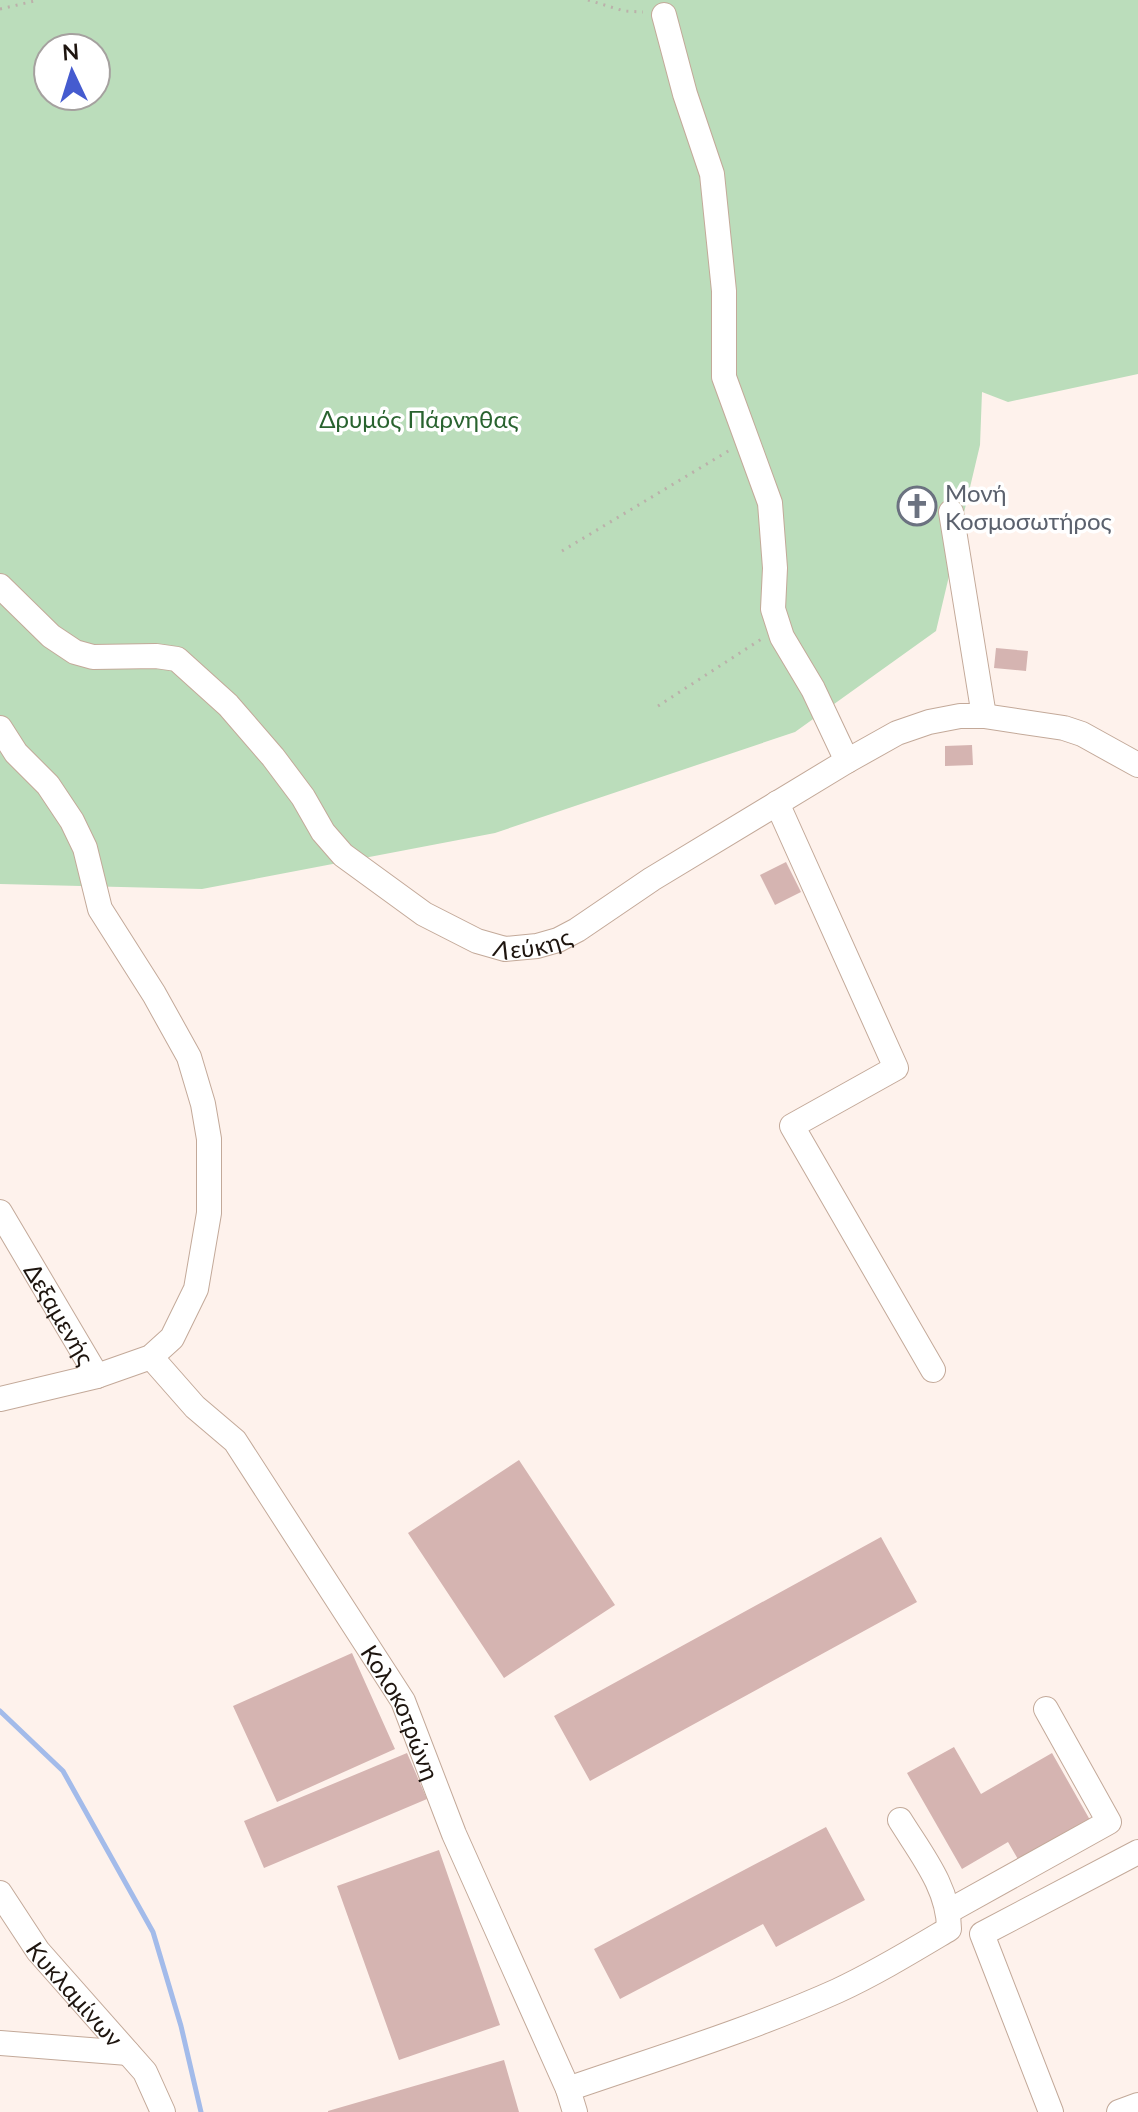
<svg xmlns="http://www.w3.org/2000/svg" width="1138" height="2112" font-family="Lato,sans-serif">
<style>
.green{fill:#bdb;fill-rule:evenodd}
.lines{fill:none;stroke-linecap:round;stroke-linejoin:round}
.stream{stroke:#a3bbea;stroke-width:5}
.building{fill:#d5b4b1}
.minor-casing{stroke:#c3a999;stroke-width:26}
.path{stroke:#bbb0aa;stroke-width:3;stroke-dasharray:2 6;stroke-linecap:butt}
.minor{stroke:#fff;stroke-width:24}
.labels{text-anchor:middle;dominant-baseline:central;stroke-width:7;stroke-linejoin:round;paint-order:stroke}
.park-label{font-size:24px;fill:#29632f;stroke:#fff}
.worship-label{font-size:24px;fill:#5b616d;stroke:#fff;text-anchor:start}
.street-label{font-size:24px;fill:#1e150f;stroke:#fff}
</style>
<rect width="100%" height="100%" fill="#fef2ec"/>
<path class="green" d="M0,0H1138V374L1008,402L982,392L980,445L936,631L795,732L495,833L202,889L0,884ZM48,48H96V96H48Z"/>
<g class="lines">
<path class="stream" d="M0,1711L63,1771L153,1932L181,2026L201,2112"/>
</g>
<path class="building" d="M996,648L1028,651L1026,671L994,668Z
M972,745L973,765L945,766V746Z
M786,862L801,892L775,905L760,875Z
M519,1460L615,1605L504,1678L408,1533Z
M881,1537L917,1602L590,1781L554,1716Z
M352,1653L395,1749L277,1802L233,1706Z
M954,1747L981,1794L1052,1753L1090,1820L1019,1861L1008,1842L962,1869L907,1773Z
M407,1753L427,1799L264,1868L244,1821Z
M826,1827L865,1900L776,1947L763,1924L620,1999L594,1949Z
M439,1850L500,2025L399,2060L337,1886Z
M504,2060L519,2112H328V2111Z"/>
<g class="lines">
<g class="minor-casing">
<g id="minor">
<path d="M664,15L685,94L712,174L724,291V377L770,503L775,568L773,609L782,637L813,689L847,761"/>
<path d="M951,512L984,716"/>
<path id="s1" d="M0,586L51,636L75,652L93,657L156,656L177,659L228,705L273,757L303,797L323,832L343,855L424,914L477,941L505,949L537,946L558,940L577,930L652,879L847,761L897,733L929,722L960,716H984L1064,728L1082,734L1138,765"/>
<path d="M0,728L16,753L48,785L72,821L85,848L100,909L154,994L189,1057L203,1104L209,1139V1213L196,1289L172,1338L151,1357L97,1376L0,1399"/>
<path d="M777,803L896,1068L792,1126L933,1370"/>
<path id="s2" d="M0,1212L97,1376"/>
<path id="s3" d="M151,1357L195,1407L235,1441L403,1701L454,1834L568,2089L575,2112"/>
<path id="s4" d="M0,1893L38,1951L145,2072L163,2112"/>
<path d="M949,1911L1109,1822L1046,1709"/>
<path d="M0,2043L128,2053"/>
<path d="M568,2089C658,2058 750,2030 837,1991C876,1973 912,1951 949,1929C949,1888 921,1854 900,1820"/>
<path d="M1051,2112L982,1934L1138,1852"/>
<path d="M1119,2112L1138,2105"/>
</g>
</g>
<path class="path" d="M588,0L624,11L643,12
M0,9L39,0
M562,551L730,450
M658,706L763,638"/>
<use href="#minor" class="minor"/>
</g>
<defs>
<g id="church-ring" transform="scale(2)"><circle r="9.5" fill="#fff" stroke="#6b7280" stroke-width="1.5"/><path d="M-1.2-6h2.4v3.5h3.3v2.4h-3.3V6h-2.4V-.1h-3.3v-2.4h3.3Z" fill="#6b7280"/></g>
</defs>
<g fill-rule="evenodd">
<use href="#church-ring" x="917" y="506"/>
</g>
<g class="labels">
<g class="park-label">
<text x="419" y="418">Δρυμός Πάρνηθας</text>
</g>
<g class="worship-label">
<text x="945" y="492">Μονή<tspan x="945" dy="28">Κοσμοσωτήρος</tspan></text>
</g>
<g class="street-label">
<text stroke="none"><textPath href="#s1" startOffset="678">Λεύκης</textPath></text>
<text stroke="none"><textPath href="#s2" startOffset="118">Δεξαμενής</textPath></text>
<text stroke="none"><textPath href="#s3" startOffset="438">Κολοκοτρώνη</textPath></text>
<text stroke="none"><textPath href="#s4" startOffset="126">Κυκλαμίνων</textPath></text>
</g>
</g>
<g transform="translate(72 72) rotate(356)"><circle r="38" fill="#ffffff" stroke="#a5a19f" stroke-width="2"/>
<path d="M0-6L14 30L0 20L-14 30Z" fill="#455bcf"/>
<text y="-12" font-size="22" font-weight="bold" text-anchor="middle" fill="#1e150f">N</text>
</g>
</svg>
